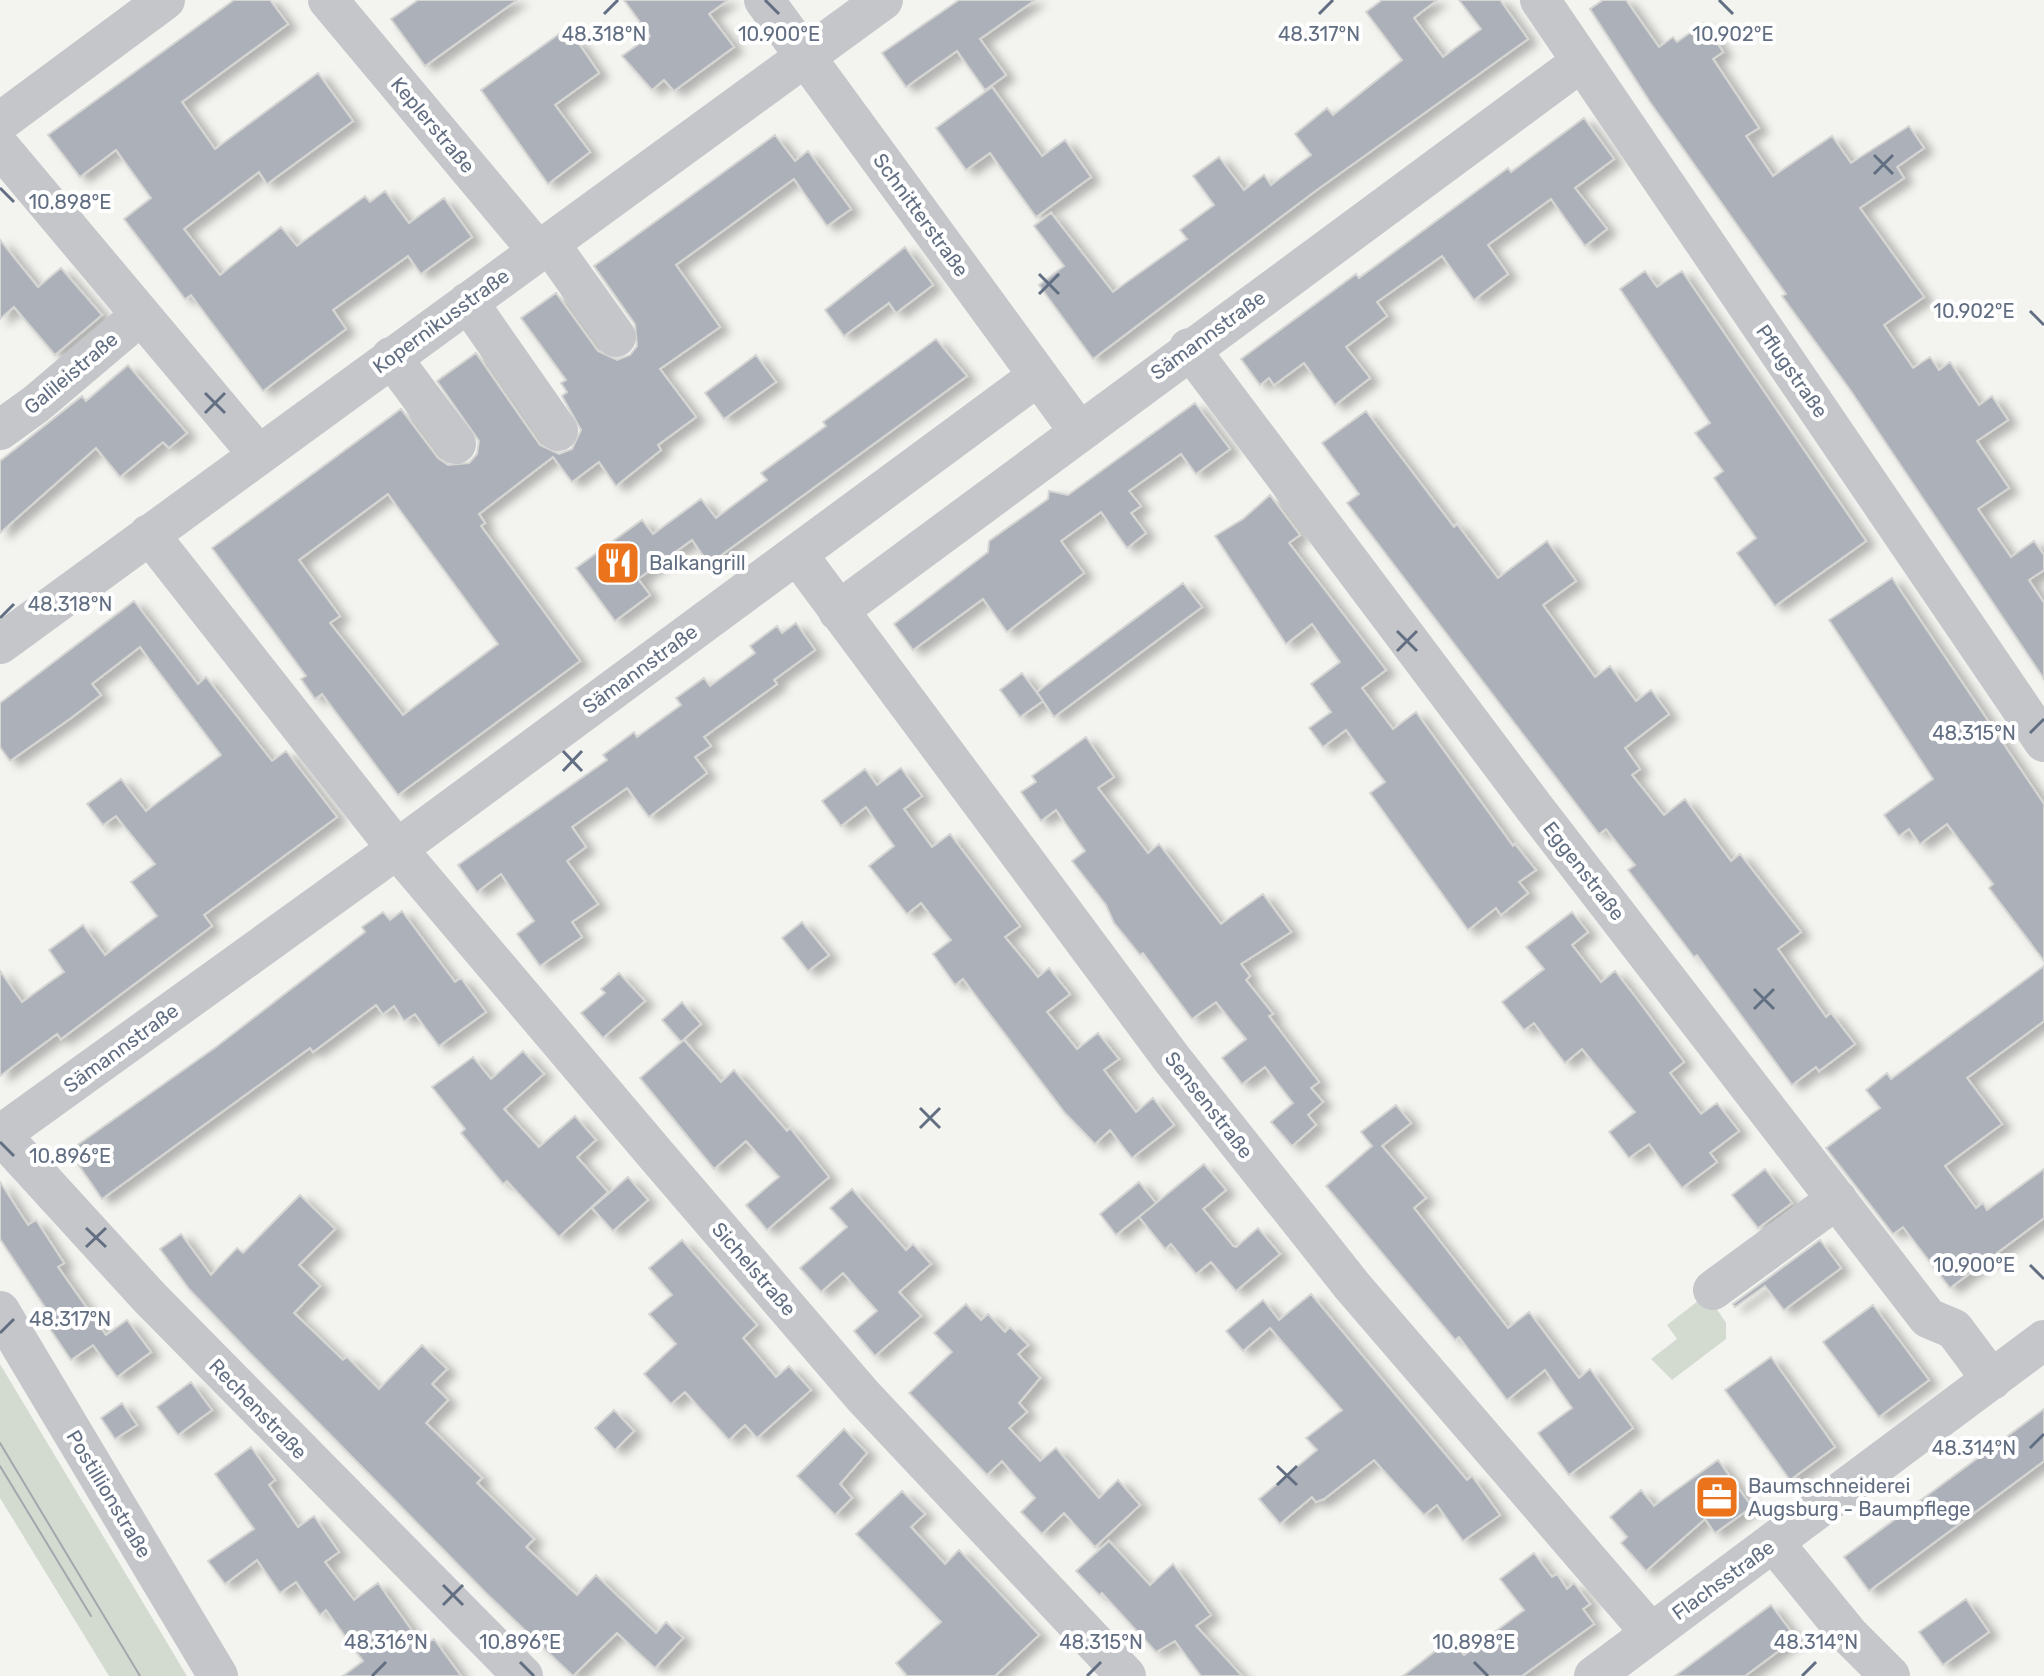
<svg xmlns="http://www.w3.org/2000/svg" width="2044" height="1676" font-family="Rubik,sans-serif">
<style>
.green{fill:#d3dbd1}
.building{fill:#acb1b9;stroke:#d5d5d3;stroke-width:2;fill-rule:evenodd;filter:url(#shadow)}
.lines{fill:none;stroke-linecap:round;stroke-linejoin:round}
.minor{stroke:#c4c6ca;stroke-width:40}
.tram{stroke:#a3a7ae;stroke-width:2}
.ticks{fill:none;stroke:#626e82;stroke-width:3}
.labels{text-anchor:middle;dominant-baseline:central;stroke-width:8;stroke-linejoin:round;paint-order:stroke}
.street-label{font-size:20px;fill:#626e82;stroke:#fff}
.poi-label{font-size:20px;fill:#626e82;stroke:#fff;text-anchor:start}
.ticks-label{font-size:20px;text-anchor:middle;fill:#626e82;stroke:#fff;stroke-width:8;stroke-linejoin:round;paint-order:stroke}
</style>
<defs>
<filter id="shadow"><feDropShadow dx="9" dy="5" stdDeviation="4" flood-color="#0004"/></filter>
</defs>
<rect width="100%" height="100%" fill="#f3f4f0"/>
<path class="green" d="M1707,1294L1726,1323V1339L1672,1380L1651,1359L1677,1339L1667,1325Z
M0,1364L187,1676H109L0,1498Z"/>
<path class="building" d="M234,0H270L288,24L182,102L215,149L318,73L353,121L267,184L259,172L184,229L220,275L281,227L297,246L365,196L370,202L385,191L409,223L444,198L472,237L421,274L408,256L333,310L346,329L263,391L191,295L185,299L124,219L151,198L116,150L80,177L48,135Z
M418,0H517L425,66L391,19Z
M624,0H728L709,14L734,47L674,91L664,80L652,90L622,56L650,36Z
M959,0H1035L980,39L1006,75L985,90L957,51L906,87L882,53Z
M1382,0H1437L1414,18L1443,57L1481,29L1459,0H1500L1528,39L1314,192L1093,359L1039,285L1064,266L1034,226L1051,213L1113,292L1187,239L1180,230L1214,205L1193,176L1219,157L1244,190L1264,175L1271,185L1311,155L1295,134L1327,108L1333,115L1402,60L1366,12Z
M1603,0H1626L1659,47L1673,37L1677,42L1704,23L1723,52L1713,59L1759,128L1746,136L1773,176L1832,136L1851,163L1909,126L1924,148L1897,167L1904,178L1860,208L1924,297L1884,325L1913,368L1930,357L1939,370L1950,362L1979,405L1992,396L2008,420L1977,441L2009,488L1978,509L2011,557L2034,541L2044,555V570L2029,580L2044,603V679L1851,391L1782,296L1786,294L1650,102L1590,9Z
M559,34L567,44L575,38L599,73L555,105L590,152L548,184L481,90Z
M992,87L1042,156L1065,140L1091,177L1036,217L990,153L966,170L936,128Z
M1584,118L1614,159L1575,188L1607,229L1585,246L1551,199L1488,245L1508,274L1474,300L1442,256L1377,302L1387,316L1346,347L1370,378L1335,405L1304,363L1274,385L1269,378L1260,385L1241,359L1356,274L1359,278L1508,168L1511,172Z
M775,135L795,161L808,151L851,209L827,226L794,179L676,265L720,327L660,369L696,417L658,445L661,450L616,486L599,462L572,482L553,457L479,514L485,523L481,526L580,661L398,795L322,694L315,699L301,679L306,676L212,548L401,409L438,458L448,465L469,463L477,454L479,441L437,381L476,353L540,445L559,454L572,449L581,430L562,396L567,392L561,383L566,380L521,318L556,293L598,351L617,360L630,355L637,346L635,324L594,266ZM388,494L498,644L403,715L330,623L340,616L299,560Z
M0,240L38,287L61,268L102,315L55,355L14,307L0,319Z
M905,247L933,285L896,313L889,303L844,336L825,310Z
M1645,271L1657,287L1682,271L1866,541L1775,606L1737,553L1756,538L1714,478L1723,471L1695,433L1710,423L1620,289Z
M936,339L967,376L709,564L692,540L638,579L650,595L615,621L576,568L642,520L653,534L701,499L716,518L767,480L761,473L826,426L823,422Z
M756,355L776,382L724,419L705,393Z
M128,365L187,433L169,448L163,442L120,477L96,448L0,533V461L82,396L86,401Z
M1195,403L1230,449L1196,474L1181,454L1129,491L1141,506L1131,513L1146,533L1127,548L1101,512L1061,541L1084,573L1007,632L983,599L913,650L894,624L988,552L989,541L1048,499L1049,491L1068,495Z
M1366,411L1454,527L1457,524L1498,578L1547,541L1576,581L1543,605L1595,677L1610,666L1636,701L1651,690L1669,714L1625,748L1640,769L1632,775L1664,815L1685,799L1731,861L1740,854L1801,932L1778,949L1826,1017L1831,1013L1855,1044L1819,1071L1816,1067L1792,1085L1697,955L1694,957L1628,870L1635,865L1606,829L1599,834L1347,503L1359,494L1322,443Z
M1270,495L1300,535L1289,543L1386,670L1362,688L1393,729L1416,712L1513,846L1515,844L1536,870L1519,882L1528,893L1501,915L1496,908L1468,930L1370,793L1385,782L1346,730L1323,747L1309,728L1331,712L1311,684L1340,662L1312,624L1286,644L1215,536L1243,519Z
M1892,578L2044,804V961L1989,888L1993,884L1947,824L1920,844L1909,829L1899,836L1884,815L1933,779L1829,620Z
M1183,583L1202,607L1054,717L1037,692Z
M134,601L198,684L206,677L272,761L286,751L337,817L204,915L212,926L61,1039L57,1034L0,1076V971L22,1002L64,972L49,950L83,925L105,955L157,916L131,882L155,864L116,816L103,825L87,804L121,779L146,811L221,755L140,647L92,684L101,695L71,718L10,761L0,747V703Z
M796,623L815,650L774,680L777,684L704,737L711,746L695,757L707,773L649,817L627,788L572,827L586,847L567,861L598,904L572,922L582,937L540,966L517,934L534,921L501,874L477,892L458,865L607,760L603,755L634,732L637,737L681,705L676,698L704,678L710,686L755,653L750,646L777,626L782,633Z
M1022,673L1043,701L1020,717L1000,690Z
M1086,737L1114,777L1098,788L1148,853L1159,844L1221,924L1263,894L1291,932L1241,964L1250,976L1246,980L1273,1014L1269,1016L1319,1082L1311,1088L1323,1102L1308,1115L1316,1125L1292,1146L1271,1122L1293,1103L1265,1067L1242,1084L1222,1058L1246,1039L1216,1002L1192,1019L1143,953L1140,955L1114,923L1106,905L1072,861L1085,851L1056,810L1041,821L1021,792L1036,782L1032,776Z
M901,768L922,796L904,809L932,847L950,834L1020,926L1005,937L1038,977L1049,968L1070,994L1047,1012L1077,1049L1098,1033L1119,1059L1104,1070L1136,1112L1153,1098L1174,1125L1132,1158L1110,1130L1095,1144L1065,1113L963,979L955,985L933,954L951,940L921,903L907,914L869,866L894,846L866,807L841,826L822,801L865,769L877,785Z
M402,911L455,982L461,978L486,1012L439,1046L415,1014L404,1021L394,1006L383,1014L376,1005L313,1052L310,1048L102,1199L69,1151L216,1047L365,932L362,927L383,912L390,920Z
M1572,912L1588,932L1572,945L1601,982L1615,971L1637,999L1684,1062L1670,1073L1701,1114L1717,1103L1739,1131L1710,1153L1717,1162L1682,1188L1649,1144L1629,1158L1609,1132L1635,1112L1582,1049L1565,1063L1534,1023L1524,1030L1502,1002L1544,969L1526,947Z
M802,922L829,955L808,971L782,938Z
M2044,966V1021L1967,1078L2002,1124L1945,1166L1976,1208L1983,1203L1987,1210L2044,1169V1218L1950,1288L1903,1227L1893,1234L1826,1148L1880,1108L1866,1090L1887,1073L1891,1079Z
M619,973L645,1001L603,1038L581,1013L605,993L601,989Z
M682,1002L701,1024L681,1042L662,1020Z
M684,1040L721,1082L734,1070L787,1131L790,1128L829,1177L767,1230L746,1205L779,1177L746,1141L714,1169L640,1078Z
M523,1051L544,1074L504,1109L539,1147L575,1116L596,1140L577,1157L608,1192L559,1237L507,1181L503,1184L461,1133L465,1129L432,1087L473,1057L491,1079Z
M1396,1105L1411,1123L1382,1146L1426,1198L1414,1208L1508,1328L1529,1312L1579,1378L1590,1369L1633,1428L1569,1475L1538,1433L1572,1408L1545,1370L1507,1400L1459,1337L1455,1340L1326,1186L1372,1146L1361,1132Z
M1204,1164L1226,1190L1203,1209L1233,1246L1236,1247L1258,1228L1280,1254L1236,1291L1211,1262L1196,1274L1171,1244L1165,1249L1139,1217Z
M1765,1169L1792,1203L1758,1228L1732,1195Z
M628,1177L648,1200L613,1231L592,1208Z
M0,1182L28,1225L36,1220L64,1263L58,1267L106,1335L127,1320L151,1352L117,1377L93,1345L71,1360L48,1326L54,1321L0,1239Z
M1139,1182L1156,1203L1116,1235L1100,1214Z
M852,1189L906,1250L913,1244L931,1264L899,1292L921,1316L875,1356L854,1331L877,1311L843,1273L821,1292L800,1268L847,1227L830,1208Z
M300,1195L335,1229L299,1265L320,1286L294,1313L343,1360L347,1357L379,1389L422,1345L447,1369L432,1384L448,1400L426,1423L482,1478L477,1483L534,1539L526,1547L577,1595L596,1575L656,1633L666,1622L683,1638L655,1668L617,1633L573,1676L487,1594L251,1354L189,1289L160,1249L181,1234L211,1275L237,1248L243,1253Z
M682,1240L757,1325L743,1338L776,1377L789,1366L811,1390L757,1438L745,1425L729,1440L685,1392L671,1404L644,1374L676,1344L649,1314L672,1295L649,1268Z
M1820,1240L1841,1268L1784,1310L1765,1286L1735,1307L1733,1304Z
M1311,1294L1467,1480L1472,1476L1500,1515L1463,1541L1437,1505L1424,1515L1374,1460L1324,1499L1316,1502L1312,1497L1280,1524L1259,1499L1317,1450L1306,1438L1342,1410L1270,1328L1243,1351L1226,1331L1263,1300L1279,1320Z
M966,1304L981,1320L988,1314L1005,1332L1010,1327L1028,1345L1018,1354L1040,1378L1019,1403L1027,1412L1009,1428L1040,1461L1056,1448L1099,1498L1118,1480L1140,1505L1095,1547L1064,1513L1042,1534L1021,1512L1035,1498L1002,1461L987,1475L909,1393L952,1352L934,1333Z
M1873,1305L1929,1380L1879,1417L1823,1342Z
M1771,1357L1835,1447L1790,1480L1725,1390Z
M191,1382L212,1410L178,1435L157,1407Z
M122,1403L137,1425L115,1439L101,1418Z
M2044,1409V1461L1869,1591L1844,1557Z
M614,1410L634,1431L615,1450L595,1428Z
M844,1429L867,1453L840,1484L852,1498L835,1515L797,1476Z
M251,1447L275,1480L269,1485L298,1527L314,1516L339,1552L325,1562L354,1600L378,1583L423,1646L434,1639L461,1676H343L363,1661L326,1610L320,1615L296,1582L280,1593L257,1560L225,1584L208,1561L254,1529L215,1474Z
M1718,1460L1752,1507L1715,1533L1705,1519L1646,1571L1621,1543L1627,1537L1610,1517L1641,1490L1654,1506Z
M902,1491L925,1514L911,1527L945,1564L959,1550L1039,1635L995,1676H907L896,1663L941,1622L856,1534Z
M1109,1541L1150,1585L1173,1564L1211,1615L1196,1626L1242,1676H1201L1175,1641L1156,1652L1102,1593L1099,1595L1076,1571Z
M1534,1553L1552,1577L1557,1574L1567,1589L1574,1583L1590,1604L1583,1609L1594,1624L1522,1676H1403L1451,1639L1464,1655L1524,1610L1500,1579Z
M1966,1599L1989,1632L1943,1665L1919,1632Z
M1771,1605L1796,1638L1745,1676H1675Z"/>
<g class="lines">
<path class="minor" d="M328,0L538,251
M764,0L1078,430
M1540,0L2044,742
M0,122L165,0
M0,147L257,453
M549,243L616,337
M468,302L558,431
M1189,348L1536,810L1928,1318L1954,1329L1992,1380
M391,357L456,444
M0,430L36,404L141,315
M149,534L397,849L657,1156L863,1396L1126,1676
M797,554L1172,1059L1353,1287L1651,1633
M838,611L1581,62
M0,644L883,0
M0,1135L397,849L1038,376
M1,1135L150,1298L523,1676
M1713,1290L1837,1199
M0,1311L218,1676
M1774,1543L1849,1635L1890,1676
M1594,1676L2044,1340"/>
<path class="tram" d="M0,1443L140,1676
M0,1466L91,1616"/>
</g>
<path class="ticks" d="M765,0L779,14M1719,0L1733,14M604,14L618,0M1319,14L1333,0M1874,155L1893,174M1874,174L1893,155M0,188L14,202M1039,274L1059,294M1039,294L1059,274M2030,311L2044,325M205,393L225,413M205,413L225,393M0,618L14,604M1397,631L1417,651M1397,651L1417,631M2030,733L2044,719M563,751L582,771M563,771L582,751M1754,989L1774,1009M1754,1009L1774,989M920,1108L940,1128M920,1128L940,1108M0,1142L14,1156M86,1228L106,1247M86,1247L106,1228M2030,1265L2044,1279M0,1333L14,1319M2030,1448L2044,1434M1277,1466L1297,1485M1277,1485L1297,1466M443,1585L463,1605M443,1605L463,1585M520,1662L534,1676M1474,1662L1488,1676M372,1676L386,1662M1087,1676L1101,1662M1802,1676L1816,1662"/>
<defs>
<g id="restaurant-square" transform="scale(2.3)"><rect x="-9" y="-9" width="18" height="18" rx="4" fill="#ea731b" stroke="#fff"/><path d="M-5-6h1v4h1v-4h1v4h1v-4h1v5L-1.5 .5V6h-2V.5L-5-1ZM5-6V6H3V1.5H1.5Q1.5-4 5-6Z" fill="#fff"/></g>
<g id="office-square" transform="scale(2.3)"><rect x="-9" y="-9" width="18" height="18" rx="4" fill="#ea731b" stroke="#fff"/><path d="M-6-3h4V-5.5h4V-3h4V5H-6ZM-1-4.5V-3h2v-1.5ZM-6 0V1H6V0Z" fill="#fff"/></g>
</defs>
<g fill-rule="evenodd">
<use href="#restaurant-square" x="618" y="563"/>
<use href="#office-square" x="1717" y="1497"/>
</g>
<g class="labels">
<g class="street-label">
<text transform="translate(433 125) rotate(50)">Keplerstraße</text>
<text transform="translate(921 215) rotate(54)">Schnitterstraße</text>
<text transform="translate(441 321) rotate(-36)">Kopernikusstraße</text>
<text transform="translate(1208 335) rotate(-36)">Sämannstraße</text>
<text transform="translate(1792 371) rotate(55)">Pflugstraße</text>
<text transform="translate(71 373) rotate(-40)">Galileistraße</text>
<text transform="translate(640 669) rotate(-36)">Sämannstraße</text>
<text transform="translate(1584 871) rotate(52)">Eggenstraße</text>
<text transform="translate(121 1048) rotate(-36)">Sämannstraße</text>
<text transform="translate(1209 1105) rotate(52)">Sensenstraße</text>
<text transform="translate(754 1269) rotate(49)">Sichelstraße</text>
<text transform="translate(258 1409) rotate(46)">Rechenstraße</text>
<text transform="translate(109 1494) rotate(59)">Postillionstraße</text>
<text transform="translate(1723 1580) rotate(-36)">Flachsstraße</text>
</g>
<g class="poi-label">
<text x="649" y="563">Balkangrill</text>
<text x="1748" y="1486">Baumschneiderei<tspan x="1748" dy="23">Augsburg - Baumpflege</tspan></text>
</g>
</g>
<g class="ticks-label">
<text x="604" y="41">48.318°N</text>
<text x="779" y="41">10.900°E</text>
<text x="1319" y="41">48.317°N</text>
<text x="1733" y="41">10.902°E</text>
<text x="70" y="209">10.898°E</text>
<text x="1974" y="318">10.902°E</text>
<text x="70" y="611">48.318°N</text>
<text x="1974" y="740">48.315°N</text>
<text x="70" y="1163">10.896°E</text>
<text x="1974" y="1272">10.900°E</text>
<text x="70" y="1326">48.317°N</text>
<text x="1974" y="1455">48.314°N</text>
<text x="386" y="1649">48.316°N</text>
<text x="1101" y="1649">48.315°N</text>
<text x="520" y="1649">10.896°E</text>
<text x="1474" y="1649">10.898°E</text>
<text x="1816" y="1649">48.314°N</text>
</g>
</svg>
